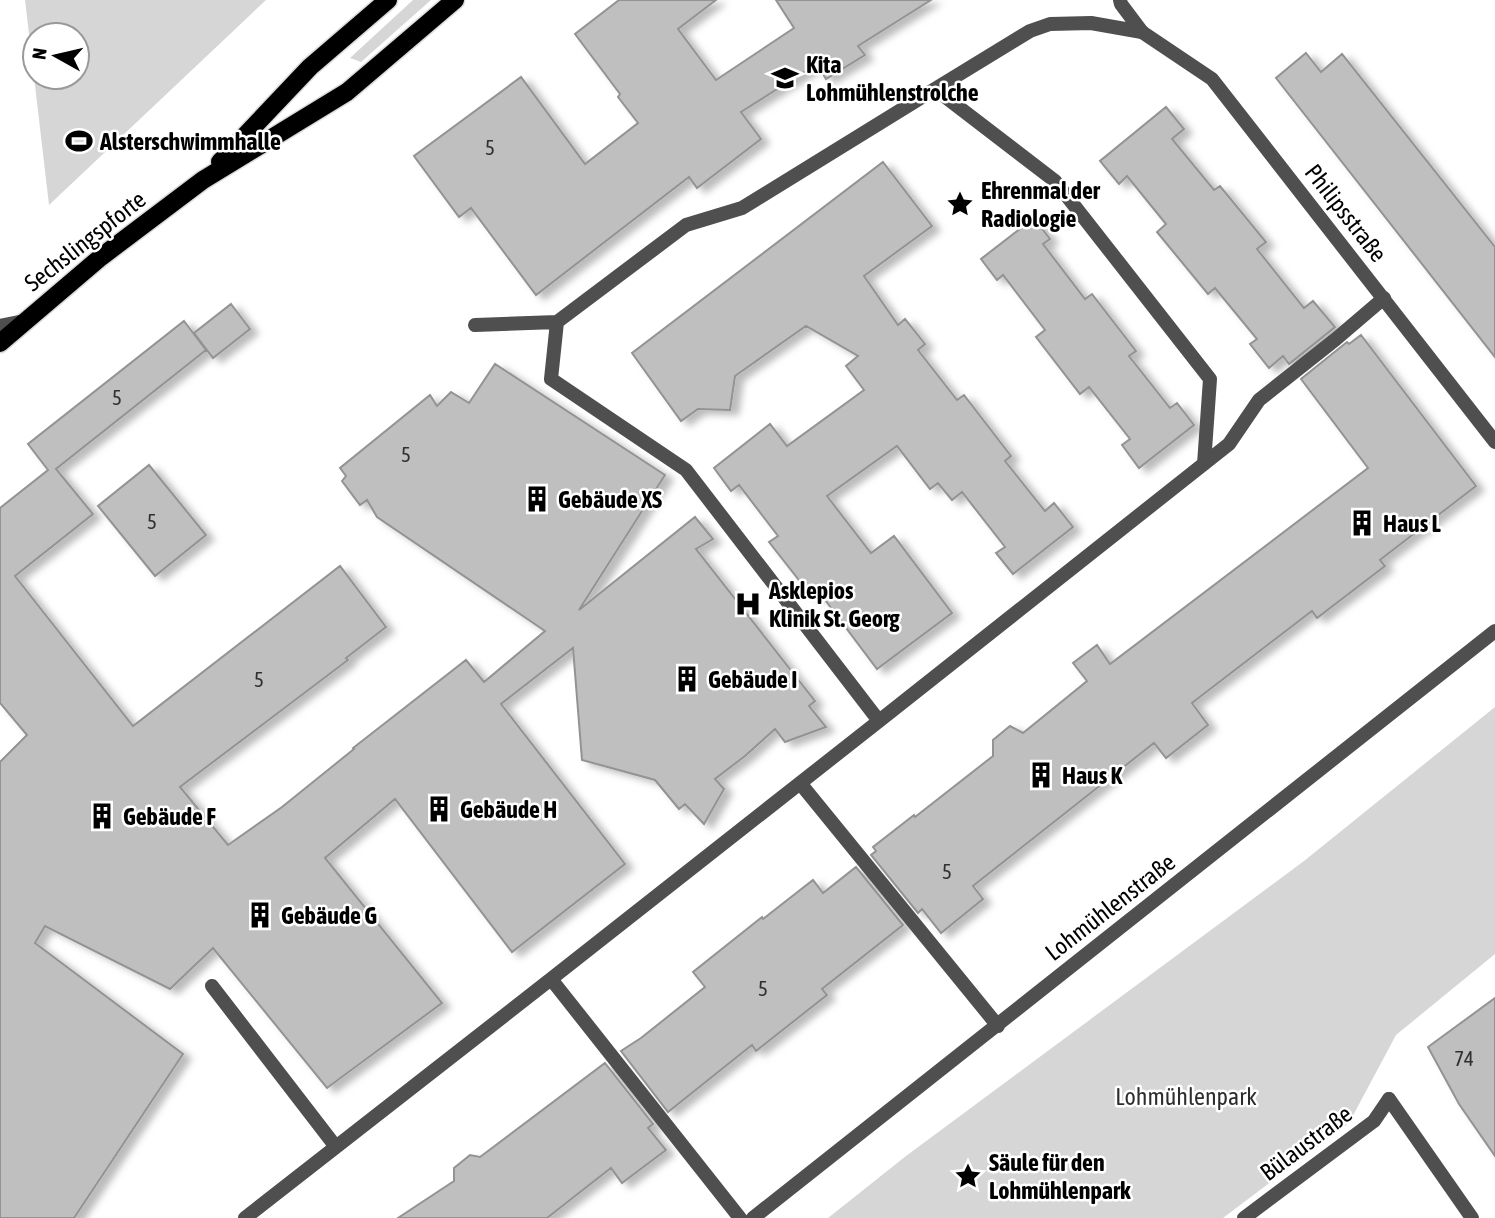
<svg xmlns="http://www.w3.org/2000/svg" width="1495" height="1218" font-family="'Asap Condensed',sans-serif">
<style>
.green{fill:#d6d6d6;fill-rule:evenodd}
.building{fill:#bfbfbf;stroke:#939393;stroke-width:2;filter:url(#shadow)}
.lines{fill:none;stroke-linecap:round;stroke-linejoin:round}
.primary-casing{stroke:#dbdbdb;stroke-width:21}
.service{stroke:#4f4f4f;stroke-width:14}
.minor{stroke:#4f4f4f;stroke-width:14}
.primary{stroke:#000;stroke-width:18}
.labels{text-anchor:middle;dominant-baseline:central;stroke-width:5;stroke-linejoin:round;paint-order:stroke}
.number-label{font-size:21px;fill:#303030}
.poi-label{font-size:24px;font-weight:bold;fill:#000;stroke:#fff;text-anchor:start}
.street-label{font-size:24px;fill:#000;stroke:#fff}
.park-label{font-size:24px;fill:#2d2d2d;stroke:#fff}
</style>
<defs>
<filter id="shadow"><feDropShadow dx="8" dy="4.5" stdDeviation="3.5" flood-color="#0004"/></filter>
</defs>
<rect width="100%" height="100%" fill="#fff"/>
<path class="green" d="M25,0H266L49,205ZM35,35H77V77H35Z
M413,0H431L361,62L350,58Z
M1495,707V954L1396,1035L1349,1123L1223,1218H828L906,1156L1304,861Z"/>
<path class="building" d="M619,0H716L678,29L716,80L794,28L776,0H931L858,46L865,55L826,79L817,64L741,112L761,139L697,188L689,177L536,295L471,208L459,217L414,156L521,77L585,164L638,123L618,97L620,94L575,34Z
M1306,53L1321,72L1342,54L1495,247V357L1276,78Z
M1166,107L1184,129L1172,139L1214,190L1220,186L1266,242L1257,249L1304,308L1313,301L1335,327L1289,364L1283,356L1269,368L1250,344L1257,339L1215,288L1208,294L1157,232L1166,224L1127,176L1119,184L1100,161Z
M883,162L932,226L864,276L898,325L905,319L925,344L918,350L957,400L964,395L1011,456L1005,461L1045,511L1054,503L1073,527L1013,574L996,553L1005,547L962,492L952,500L938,483L930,489L897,446L827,496L871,553L894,536L952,613L877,669L819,592L813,598L769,542L778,536L739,485L731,491L714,468L770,424L787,446L864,390L846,366L858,356L806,326L735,376L730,410L698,409L681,421L632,353Z
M1034,218L1050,239L1043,244L1085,299L1092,294L1136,351L1129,356L1170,408L1177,403L1194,425L1139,468L1122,445L1130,439L1089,387L1080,394L1036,337L1045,330L1003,275L997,280L981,259Z
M231,304L250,329L213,358L194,333Z
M184,321L206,350L56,469L93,514L15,576L133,726L340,566L386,627L346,658L348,660L180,787L228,845L282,807L354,749L353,748L466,660L484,682L545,631L377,517L367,500L360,505L342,481L346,476L340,468L430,395L437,406L451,392L469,403L495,364L665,475L579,610L695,517L713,539L696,549L815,701L809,706L826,727L785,742L775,729L745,756L715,779L724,789L704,824L685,804L679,809L655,780L582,760L573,648L501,704L625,864L512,952L395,799L325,858L442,1003L327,1088L213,948L170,989L45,926L35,943L183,1054L74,1218H0V762L27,735L0,703V508L48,470L28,444Z
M1361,335L1476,486L1380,560L1385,566L1317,618L1312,611L1192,703L1208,725L1166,758L1154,743L973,886L983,899L941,933L922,909L918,913L871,855L876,851L873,847L914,815L915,817L993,756V740L1010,726L1023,733L1087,681L1073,663L1097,645L1110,664L1368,468L1301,379L1347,342L1349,344Z
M149,465L206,535L155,576L98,506Z
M856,867L903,925L822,989L827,995L756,1051L752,1045L668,1112L621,1051L641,1038L705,987L693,972L762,917L763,919L813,880L823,893Z
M1495,998V1156L1459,1104L1428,1047Z
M605,1063L653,1124L648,1128L666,1150L622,1183L611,1168L547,1218H398L454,1181V1168L470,1155L480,1157Z"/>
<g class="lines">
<g class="primary-casing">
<path id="primary" d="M220,162L310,67L388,0
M0,343L101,257L203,180L347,92L455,0"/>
</g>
<path class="service" d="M1120,0L1121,4L1142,32
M935,89L1030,31L1050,24L1091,23L1142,32
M475,325L557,322
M879,721L1229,444L1259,400L1336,339L1384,298
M800,783L998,1026
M551,979L740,1218
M212,986L336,1147
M245,1218L551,979L879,721L686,470L551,379L557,322L686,225L742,208L935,89L1055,181L1210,379L1204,464
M753,1218L1495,631
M1244,1218L1374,1121L1389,1099"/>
<path class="minor" d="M1142,32L1212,79L1495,442
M0,326L24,321
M1389,1099L1472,1218"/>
<use href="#primary" class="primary"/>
</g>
<defs>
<g id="school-bare" transform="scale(2.1)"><path d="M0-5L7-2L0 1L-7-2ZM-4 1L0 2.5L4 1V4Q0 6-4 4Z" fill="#000" stroke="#fff" stroke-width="2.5" paint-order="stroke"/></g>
<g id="stadium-bare" transform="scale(2.1)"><path d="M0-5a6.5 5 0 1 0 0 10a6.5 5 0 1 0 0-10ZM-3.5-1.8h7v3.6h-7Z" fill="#000" stroke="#fff" stroke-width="2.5" paint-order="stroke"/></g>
<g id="sight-bare" transform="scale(2.1)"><path d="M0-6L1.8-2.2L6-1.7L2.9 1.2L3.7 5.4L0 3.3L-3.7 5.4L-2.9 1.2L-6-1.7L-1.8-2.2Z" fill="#000" stroke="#fff" stroke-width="2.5" paint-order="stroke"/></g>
<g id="building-bare" transform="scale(2.1)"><path d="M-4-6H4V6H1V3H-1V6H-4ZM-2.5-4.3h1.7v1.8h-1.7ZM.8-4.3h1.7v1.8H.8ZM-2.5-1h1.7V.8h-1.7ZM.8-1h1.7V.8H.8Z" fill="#000" stroke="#fff" stroke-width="2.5" paint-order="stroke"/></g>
<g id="hospital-bare" transform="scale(2.1)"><path d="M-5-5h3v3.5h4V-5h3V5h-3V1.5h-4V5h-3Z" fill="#000" stroke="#fff" stroke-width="2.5" paint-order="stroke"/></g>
</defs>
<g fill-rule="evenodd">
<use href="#school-bare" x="785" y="78"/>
<use href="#stadium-bare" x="79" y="141"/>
<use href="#sight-bare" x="960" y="204"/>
<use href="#building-bare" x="537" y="499"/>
<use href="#building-bare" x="1362" y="523"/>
<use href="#hospital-bare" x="748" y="604"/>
<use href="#building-bare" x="687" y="679"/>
<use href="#building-bare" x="1041" y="775"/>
<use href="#building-bare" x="439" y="809"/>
<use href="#building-bare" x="102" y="816"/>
<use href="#building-bare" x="260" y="915"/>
<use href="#sight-bare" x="968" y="1176"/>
</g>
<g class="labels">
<g class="number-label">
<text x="490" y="147">5</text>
<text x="117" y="397">5</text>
<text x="406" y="454">5</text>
<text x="152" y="521">5</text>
<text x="259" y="679">5</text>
<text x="947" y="871">5</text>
<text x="763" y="988">5</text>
<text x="1464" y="1058">74</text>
</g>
<g class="poi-label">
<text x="806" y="64">Kita<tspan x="806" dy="28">Lohmühlenstrolche</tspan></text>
<text x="100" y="141">Alsterschwimmhalle</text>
<text x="981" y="190">Ehrenmal der<tspan x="981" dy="28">Radiologie</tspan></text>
<text x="558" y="499">Gebäude XS</text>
<text x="1383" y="523">Haus L</text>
<text x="769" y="590">Asklepios<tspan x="769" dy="28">Klinik St. Georg</tspan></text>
<text x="708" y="679">Gebäude I</text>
<text x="1062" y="775">Haus K</text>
<text x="460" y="809">Gebäude H</text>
<text x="123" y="816">Gebäude F</text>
<text x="281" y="915">Gebäude G</text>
<text x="989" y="1162">Säule für den<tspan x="989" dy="28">Lohmühlenpark</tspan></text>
</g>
<g class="street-label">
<text transform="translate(1346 213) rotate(52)">Philipsstraße</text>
<text transform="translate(85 241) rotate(-38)">Sechslingspforte</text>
<text transform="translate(1110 907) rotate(-38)">Lohmühlenstraße</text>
<text transform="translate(1306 1143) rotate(-37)">Bülaustraße</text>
</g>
<g class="park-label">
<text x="1186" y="1096">Lohmühlenpark</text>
</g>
</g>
<g transform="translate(56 56) rotate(278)"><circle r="33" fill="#ffffff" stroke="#999999" stroke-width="2"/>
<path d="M0-5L12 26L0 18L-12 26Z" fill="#000000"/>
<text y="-10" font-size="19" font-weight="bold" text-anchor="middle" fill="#000000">N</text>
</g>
</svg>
